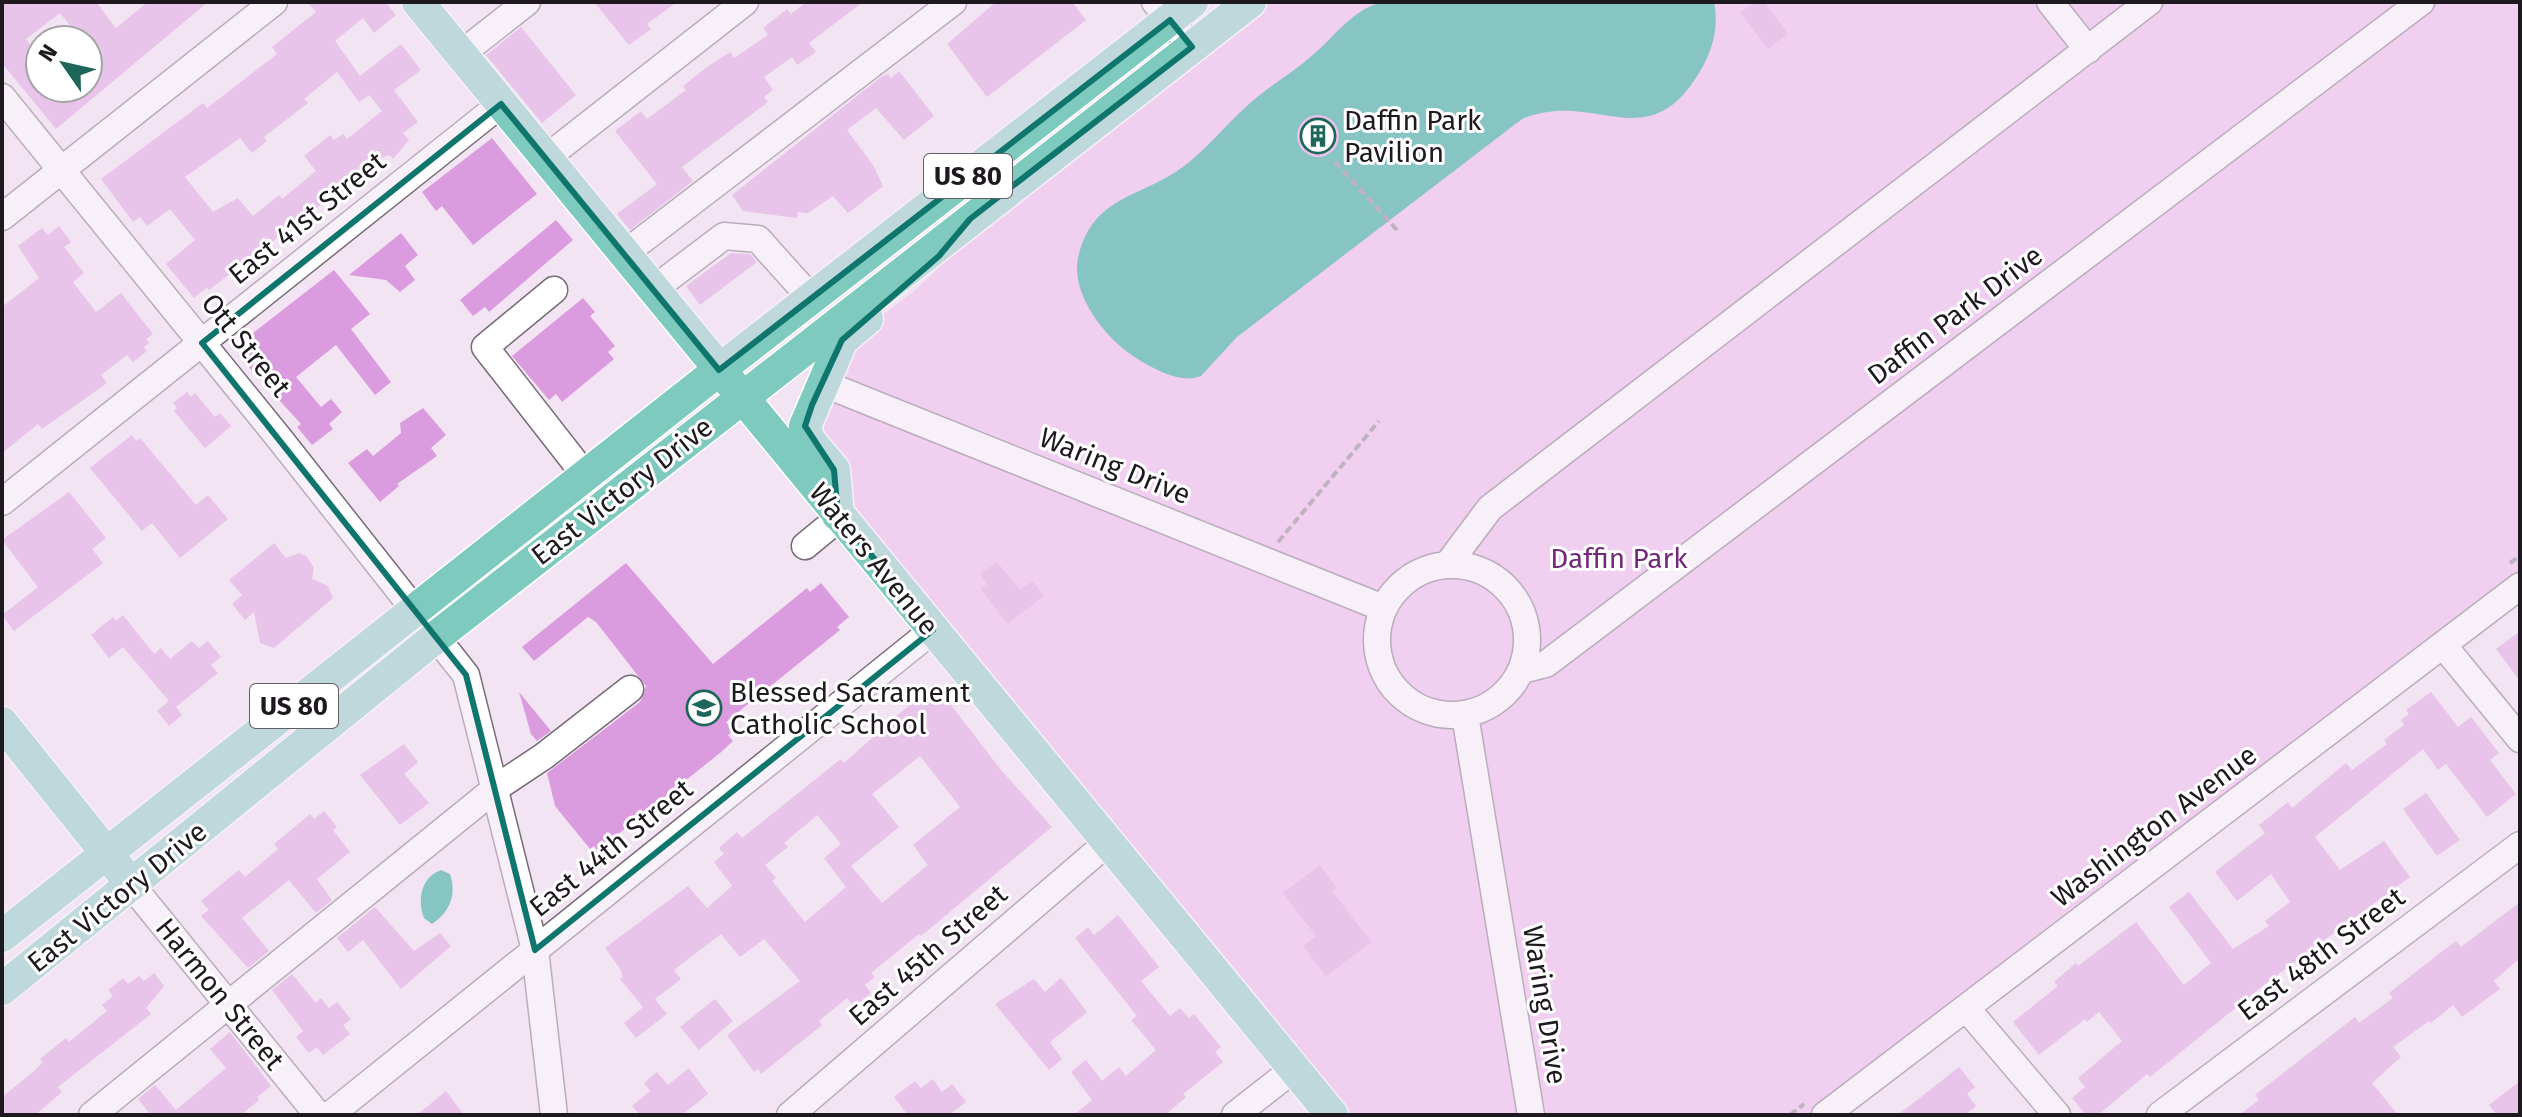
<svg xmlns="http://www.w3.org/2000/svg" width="2522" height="1117" font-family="'Fira Sans',sans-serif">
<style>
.green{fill:#edb5ef}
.water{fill:#06a18e}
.building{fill:#db9cdf;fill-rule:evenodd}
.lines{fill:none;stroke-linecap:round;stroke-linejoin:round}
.minor-casing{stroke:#776b78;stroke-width:29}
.major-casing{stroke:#fff;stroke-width:35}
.path{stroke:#837983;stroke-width:4;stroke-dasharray:8 4;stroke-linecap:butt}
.minor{stroke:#fff;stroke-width:26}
.major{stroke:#7ecabe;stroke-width:32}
.marked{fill:none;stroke:#0f766e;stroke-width:6;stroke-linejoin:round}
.labels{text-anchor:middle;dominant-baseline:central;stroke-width:6;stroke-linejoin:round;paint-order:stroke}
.shield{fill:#fff;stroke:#625e62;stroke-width:2}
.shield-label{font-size:26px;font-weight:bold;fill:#1e191e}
.poi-label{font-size:28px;fill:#1e191e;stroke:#fff;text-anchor:start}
.street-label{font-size:28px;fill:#1e191e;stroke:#fff}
.park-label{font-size:28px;fill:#732a79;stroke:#fff}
</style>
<rect width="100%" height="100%" fill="#f3e4f3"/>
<path class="green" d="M1270,2H2520V572L1809,1115H1348L847,497L816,439L863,330L913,292L1007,204Z"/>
<path class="water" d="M1382,2H1714C1719,28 1713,50 1699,73C1647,160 1594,88 1522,119L1237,337L1201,376C1181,385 1150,367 1133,356C1104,337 1068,291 1079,254C1094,198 1136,198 1177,171C1203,154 1224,126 1248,105C1269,86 1294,72 1315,53C1337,34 1352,10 1382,2Z
M441,870L450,874C457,894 450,912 432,924L424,918C417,900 421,877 441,870Z"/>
<path class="building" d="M2,2H96L116,28L148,2H208L56,129L2,63ZM60,13L82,40H88V88H40V57L26,39Z
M307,2H385L396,15L374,33L363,18L335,41L360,76L401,44L421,70L394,90L418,122L403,133L409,140L393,159L390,155L383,157L209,290L207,287L194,298L166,264L195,240L170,209L147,226L140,217L133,222L101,179L203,103L207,108L277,54L272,47L316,12ZM337,72L359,102L369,95L382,111L347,139L343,134L334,140L330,135L304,156L316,171L282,199L279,195L253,216L238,198L213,212L185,177L240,138L252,153L267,141L264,137L308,103L304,99Z
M594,2H677L647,24L651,29L629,45Z
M806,2H863L809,43L816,52L797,65L792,57L764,77L773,90L764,97L768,102L682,167L693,181L630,230L617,214L657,184L615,131L641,111L647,119L686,90L683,86L707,67L730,52L734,58L768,35L763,28L787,9L791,14Z
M996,2H1072L1086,20L987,97L947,44Z
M1755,2H1764L1788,33L1768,49L1740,13Z
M521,27L576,95L542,123L486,55Z
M899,71L934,116L904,140L876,108L847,130L873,165L883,186L848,213L833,196L808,213L798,212L797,218L743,211L732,195L881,77L888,74L891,78Z
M1297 136a21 21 0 1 1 42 0a21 21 0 1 1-42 0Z
M492,138L537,194L473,245L442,206L436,211L422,192Z
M556,220L573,240L489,312L485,307L473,316L460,300Z
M59,226L71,242L64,247L84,273L73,282L96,312L121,293L153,334L146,339L149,343L144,347L147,351L133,362L127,355L101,375L107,383L42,429L38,424L2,453V307L39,278L18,246L42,228L48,235Z
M401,233L418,255L405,266L415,280L400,292L386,280L349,275Z
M731,253L750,254L757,262L700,305L686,286Z
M334,270L370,314L351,329L391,382L375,395L336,345L296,377L321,407L331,399L342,412L329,424L333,429L312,445L297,427L301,424L238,355L250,346L244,340Z
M583,298L595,312L590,316L615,346L608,352L614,359L562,402L556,394L549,400L512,356Z
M187,392L191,397L195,393L215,417L220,413L231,426L205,448L174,411L177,408L173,403Z
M423,408L446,435L431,448L437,456L397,484L399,486L380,502L348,463L367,449L373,456L401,433L400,423Z
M132,435L136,441L140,438L196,505L208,495L228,519L180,558L152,523L142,531L90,468Z
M69,492L106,538L92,549L103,563L14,631L2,615L38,587L2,540Z
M274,543L286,558L299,553L306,556L314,568L312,579L328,586L333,598L274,648L260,643L254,612L245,620L232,604L242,595L229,580Z
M997,562L1020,590L1033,581L1044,596L1008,624L981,589L987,584L980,575Z
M626,563L713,664L807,588L810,592L821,583L849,617L837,627L840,630L726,722L733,731L728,735L733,741L720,753L597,851L594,846L590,849L555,806L547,773L640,702L646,686L596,622L588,617L534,661L522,647Z
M123,615L154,654L161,648L170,659L192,641L199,648L208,641L221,657L211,665L218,673L176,707L182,715L169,726L157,711L169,701L123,647L109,658L91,635L113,617L116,621Z
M2520,631V681L2496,649Z
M934,683L1001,770L1052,827L921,936L919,934L871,973L875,977L865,985L871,993L854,1007L847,998L819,1021L822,1025L761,1074L758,1069L754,1072L727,1035L800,981L764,939L740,957L721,934L674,970L681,979L655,999L667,1014L636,1038L624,1023L643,1007L620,979L623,976L619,967L605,948L688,886L707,908L732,886L714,862L724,854L719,848L737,832L742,838L841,759L844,763ZM920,756L960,807L913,845L928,865L882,903L851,866L899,827L872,794ZM817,815L841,844L824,858L846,887L805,922L772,881L776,878L765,865L788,847L784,843Z
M519,692L551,731L537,741L531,734Z
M2431,692L2458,727L2471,717L2499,753L2490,760L2516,794L2487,817L2446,764L2438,770L2423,749L2315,837L2340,870L2384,841L2410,877L2269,981L2150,1077L2147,1074L2098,1115H2086L2072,1098L2085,1087L2078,1078L2122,1041L2099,1012L2087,1022L2085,1019L2039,1055L2013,1022L2058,986L2054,982L2076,963L2078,966L2136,922L2184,985L2211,963L2169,907L2189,892L2233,949L2269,926L2265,921L2290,902L2271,874L2237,901L2215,872L2265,833L2259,825L2288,802L2292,808L2346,763L2352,770L2387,744L2384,740L2404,725L2401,720L2409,714L2406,710Z
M404,744L418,762L404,774L429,803L400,825L360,775Z
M2426,793L2460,840L2437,856L2403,809Z
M324,811L337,827L333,830L350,852L317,879L332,900L316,913L289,880L242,918L269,951L248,968L201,916L209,910L201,901L239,870L245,877L278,849L274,844L310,814L314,819Z
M1320,865L1337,888L1332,891L1371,942L1326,976L1303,946L1316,936L1283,893Z
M2520,902V958L2494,981L2500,989L2462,1017L2453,1005L2431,1023L2429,1021L2393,1047L2401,1057L2372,1083L2398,1115H2239L2259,1100L2255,1095L2355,1017L2359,1023L2393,998L2389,993L2440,953L2456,941L2461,947Z
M375,907L414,951L440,933L451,946L401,989L363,940L348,952L337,938Z
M1118,915L1159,967L1141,981L1170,1016L1180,1008L1189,1018L1194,1014L1221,1047L1215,1052L1223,1062L1183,1094L1186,1097L1165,1115H1074L1092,1100L1071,1072L1086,1060L1102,1081L1119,1067L1126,1076L1156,1050L1131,1020L1137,1016L1075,938L1088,927L1094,935Z
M154,973L164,986L146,1008L151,1014L58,1087L62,1092L35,1115H2V1097L33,1072L43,1062L40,1059L66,1038L69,1042L107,1011L102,1005L113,996L108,990L123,978L128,984L139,976L144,981Z
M292,974L316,1003L321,998L329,1008L337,1002L351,1019L343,1025L350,1034L323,1055L317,1047L309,1053L296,1037L303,1031L272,990Z
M1061,978L1087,1012L1050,1042L1062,1059L1049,1070L995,1004L1034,979L1045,992Z
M715,999L733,1021L699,1050L680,1027Z
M230,1032L271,1086L257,1097L259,1100L241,1115H151L138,1099L155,1085L176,1110L226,1068L210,1049Z
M1959,1067L1975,1087L1967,1094L1976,1106L1965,1115H1898Z
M689,1068L708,1094L682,1115H640L632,1106L650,1091L644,1083L657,1072L668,1085Z
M933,1079L942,1092L952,1084L966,1102L949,1115H908L894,1097L915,1081L921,1088Z
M2520,1081V1115H2497L2489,1105Z
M446,1091L464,1115H417Z"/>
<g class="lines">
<g class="minor-casing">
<path id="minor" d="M1155,2L1192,47
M2050,2L2088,50
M461,54L527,2
M2,97L279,438L466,675L535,950L554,1115
M546,158L745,2
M2,217L274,2
M624,254L953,2
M654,289L724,236L758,239L811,298
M554,290L485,347L585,475
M822,383L1383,608
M2,502L501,104
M805,546L840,517
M1448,564L1490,508L2149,2
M1377 640a75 75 0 1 1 150 0a75 75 0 1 1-150 0Z
M2443,645L2520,739
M1522,670L1546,664L2421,2
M1465,715L1531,1115
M132,886L318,1115
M1967,1009L2057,1115
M92,1115L496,788L544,756L630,689
M330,1115L933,630
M790,1115L1107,843
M1235,1115L1295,1068
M1825,1115L2520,586
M2160,1115L2520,845"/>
</g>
<g class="major-casing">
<path id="major" d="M418,2L1332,1115
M838,515L834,470L809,440L805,426L842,340L867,319
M2,723L120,870
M2,936L719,370L1192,2
M2,989L436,637L1250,2"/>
</g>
<path class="path" d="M1335,162L1397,230
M1278,542L1379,421
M2510,563L2520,556
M1790,1115L1804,1104"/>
<use href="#minor" class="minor"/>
<use href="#major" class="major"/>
</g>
<path d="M0 0H2522V1117H0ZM1170,20L1192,47L970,219L939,256L842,340L812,405L805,426L834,470L838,515L933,630L535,950L466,675L202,343L501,104L719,370Z" fill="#f3e4f3" fill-opacity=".55" fill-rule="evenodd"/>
<path class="marked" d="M1170,20L1192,47L970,219L939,256L842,340L812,405L805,426L834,470L838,515L933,630L535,950L466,675L202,343L501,104L719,370Z"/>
<defs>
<g id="building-ring" transform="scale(1.8)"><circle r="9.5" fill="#fff" stroke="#1e655a" stroke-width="1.5"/><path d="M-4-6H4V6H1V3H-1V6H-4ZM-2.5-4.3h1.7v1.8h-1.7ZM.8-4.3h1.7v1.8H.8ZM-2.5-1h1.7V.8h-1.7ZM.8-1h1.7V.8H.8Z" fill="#1e655a"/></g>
<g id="school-ring" transform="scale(1.8)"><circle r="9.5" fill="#fff" stroke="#1e655a" stroke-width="1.5"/><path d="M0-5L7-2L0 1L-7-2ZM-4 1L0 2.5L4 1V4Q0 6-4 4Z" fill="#1e655a"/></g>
</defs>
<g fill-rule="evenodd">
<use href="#building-ring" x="1318" y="136"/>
<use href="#school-ring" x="704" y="708"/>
</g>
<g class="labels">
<g class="shield">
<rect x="924" y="154" width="88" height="44" rx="6"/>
<rect x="250" y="684" width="88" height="44" rx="6"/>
</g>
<g class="shield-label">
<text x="968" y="176">US 80</text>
<text x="294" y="706">US 80</text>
</g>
<g class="poi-label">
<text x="1344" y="120">Daffin Park<tspan x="1344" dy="32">Pavilion</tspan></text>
<text x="730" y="692">Blessed Sacrament<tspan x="730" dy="32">Catholic School</tspan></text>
</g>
<g class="street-label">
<text transform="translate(307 218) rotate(-39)">East 41st Street</text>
<text transform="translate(1955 315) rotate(-37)">Daffin Park Drive</text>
<text transform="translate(246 345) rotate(51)">Ott Street</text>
<text transform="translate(1115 466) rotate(22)">Waring Drive</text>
<text transform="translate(622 491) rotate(-38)">East Victory Drive</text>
<text transform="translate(874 559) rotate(51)">Waters Avenue</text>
<text transform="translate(2154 826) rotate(-37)">Washington Avenue</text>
<text transform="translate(611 848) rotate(-39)">East 44th Street</text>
<text transform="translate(117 897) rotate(-39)">East Victory Drive</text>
<text transform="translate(2321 954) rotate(-37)">East 48th Street</text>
<text transform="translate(928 955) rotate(-41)">East 45th Street</text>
<text transform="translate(220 994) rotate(51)">Harmon Street</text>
<text transform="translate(1545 1005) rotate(81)">Waring Drive</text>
</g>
<g class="park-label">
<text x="1619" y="558">Daffin Park</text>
</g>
</g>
<rect width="2522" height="1117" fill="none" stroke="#1e191e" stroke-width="8"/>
<g transform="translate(64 64) rotate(304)"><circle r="38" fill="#ffffff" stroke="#a5a3a5" stroke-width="2"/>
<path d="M0-6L14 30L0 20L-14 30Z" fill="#1e655a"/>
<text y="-12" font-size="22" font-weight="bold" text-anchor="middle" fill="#1e191e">N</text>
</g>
</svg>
